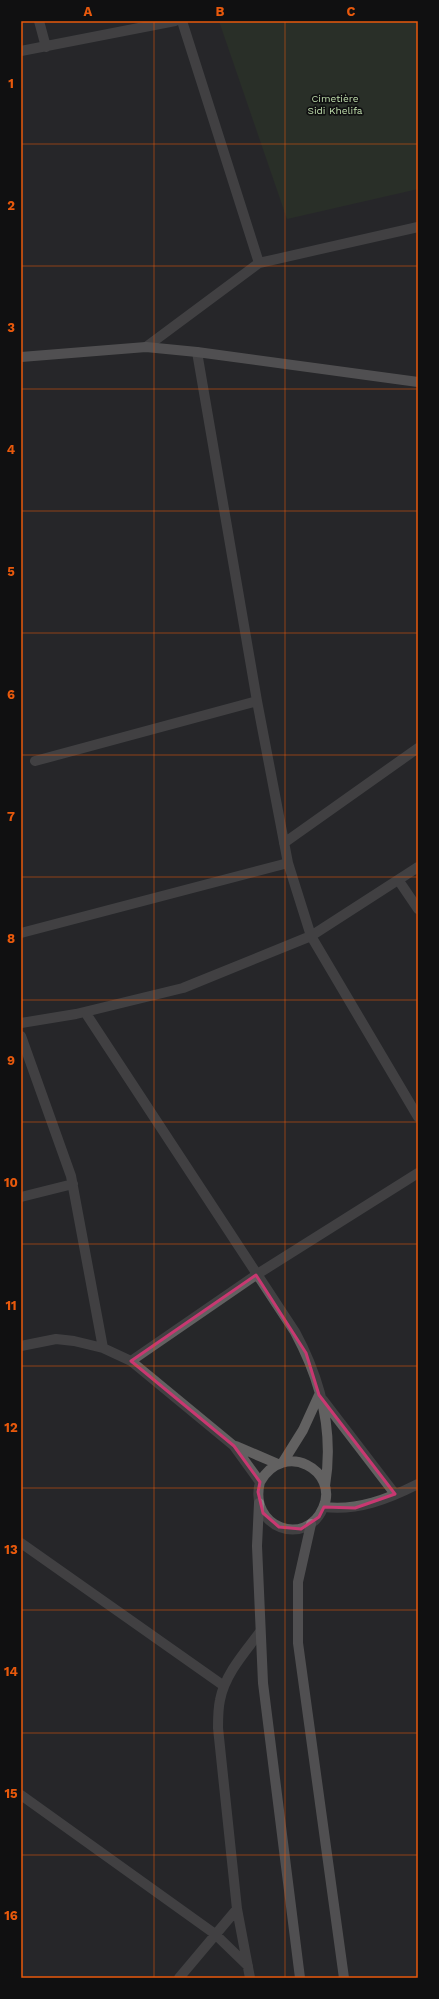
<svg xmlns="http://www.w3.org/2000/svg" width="439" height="1999" font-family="'Work Sans',sans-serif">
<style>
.green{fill:#2e3a26}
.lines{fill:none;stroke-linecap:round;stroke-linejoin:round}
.street{stroke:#626161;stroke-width:10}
.secondary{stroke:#848281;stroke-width:10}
.marked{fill:none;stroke:#c83871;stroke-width:3;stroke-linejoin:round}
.grid{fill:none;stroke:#e8590c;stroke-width:1;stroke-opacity:0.55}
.labels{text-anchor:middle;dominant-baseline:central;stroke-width:3.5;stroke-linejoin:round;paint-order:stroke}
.park-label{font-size:10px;fill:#c0dfad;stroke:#101011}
.neatline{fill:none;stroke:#e8590c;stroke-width:1.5}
.grid-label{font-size:13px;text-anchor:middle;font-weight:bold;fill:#e8590c}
</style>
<rect width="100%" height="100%" fill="#262729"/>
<path class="green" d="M219,21H418V189L287,219Z"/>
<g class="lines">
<path class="street" d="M39,21L46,47
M182,21L259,263
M21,51L175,21
M146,347L259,263L418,227
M197,352L257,701L288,863L311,936L418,1117
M35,761L257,701
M284,843L418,748
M399,881L418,909
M21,933L288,863
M85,1012L295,1332C321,1380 334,1432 325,1486
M21,1023L76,1014L183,988L311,936L418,867
M21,1036L71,1176L103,1348
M21,1197L73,1184
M21,1346L56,1339L74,1341L103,1348L131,1361L234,1446L260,1482C248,1528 306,1548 323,1508C340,1471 284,1439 260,1482
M131,1361L256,1275L418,1173
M323,1400L395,1494
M236,1446L278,1464
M283,1462L303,1430L319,1395
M324,1507C358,1511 388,1499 418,1484
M21,1543L224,1686
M21,1795L215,1934L248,1966
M179,1978L237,1909
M250,1978L237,1909L218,1728C218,1719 218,1709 220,1700C225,1674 245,1652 260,1632"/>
<path class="secondary" d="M21,357L146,347L197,352L418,382
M259,1503L257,1546L263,1683L300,1978
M311,1524L298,1582V1643L344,1978"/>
</g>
<path d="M0 0H439V1999H0ZM256,1275L306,1353L319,1395L395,1494L355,1508L324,1507L319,1517L301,1529L279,1527L263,1513L258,1492L260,1482L234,1446L131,1361Z" fill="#262729" fill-opacity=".55" fill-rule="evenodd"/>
<path class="marked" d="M256,1275L306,1353L319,1395L395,1494L355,1508L324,1507L319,1517L301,1529L279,1527L263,1513L258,1492L260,1482L234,1446L131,1361Z"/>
<path class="grid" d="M154,21V1978M285,21V1978M21,144H418M21,266H418M21,389H418M21,511H418M21,633H418M21,755H418M21,877H418M21,1000H418M21,1122H418M21,1244H418M21,1366H418M21,1488H418M21,1610H418M21,1733H418M21,1855H418"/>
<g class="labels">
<g class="park-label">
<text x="335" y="98">Cimetière<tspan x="335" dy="12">Sidi Khelifa</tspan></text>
</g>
</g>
<rect width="439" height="1999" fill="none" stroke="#101011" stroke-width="44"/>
<rect x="22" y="22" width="395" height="1955" class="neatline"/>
<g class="grid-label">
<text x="88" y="16">A</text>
<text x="220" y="16">B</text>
<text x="351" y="16">C</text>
<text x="11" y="88">1</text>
<text x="11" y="210">2</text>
<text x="11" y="332">3</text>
<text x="11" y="454">4</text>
<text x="11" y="576">5</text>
<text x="11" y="699">6</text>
<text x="11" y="821">7</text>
<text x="11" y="943">8</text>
<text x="11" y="1065">9</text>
<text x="11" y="1187">10</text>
<text x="11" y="1310">11</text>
<text x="11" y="1432">12</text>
<text x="11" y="1554">13</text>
<text x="11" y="1676">14</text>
<text x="11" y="1798">15</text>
<text x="11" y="1920">16</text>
</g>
</svg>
